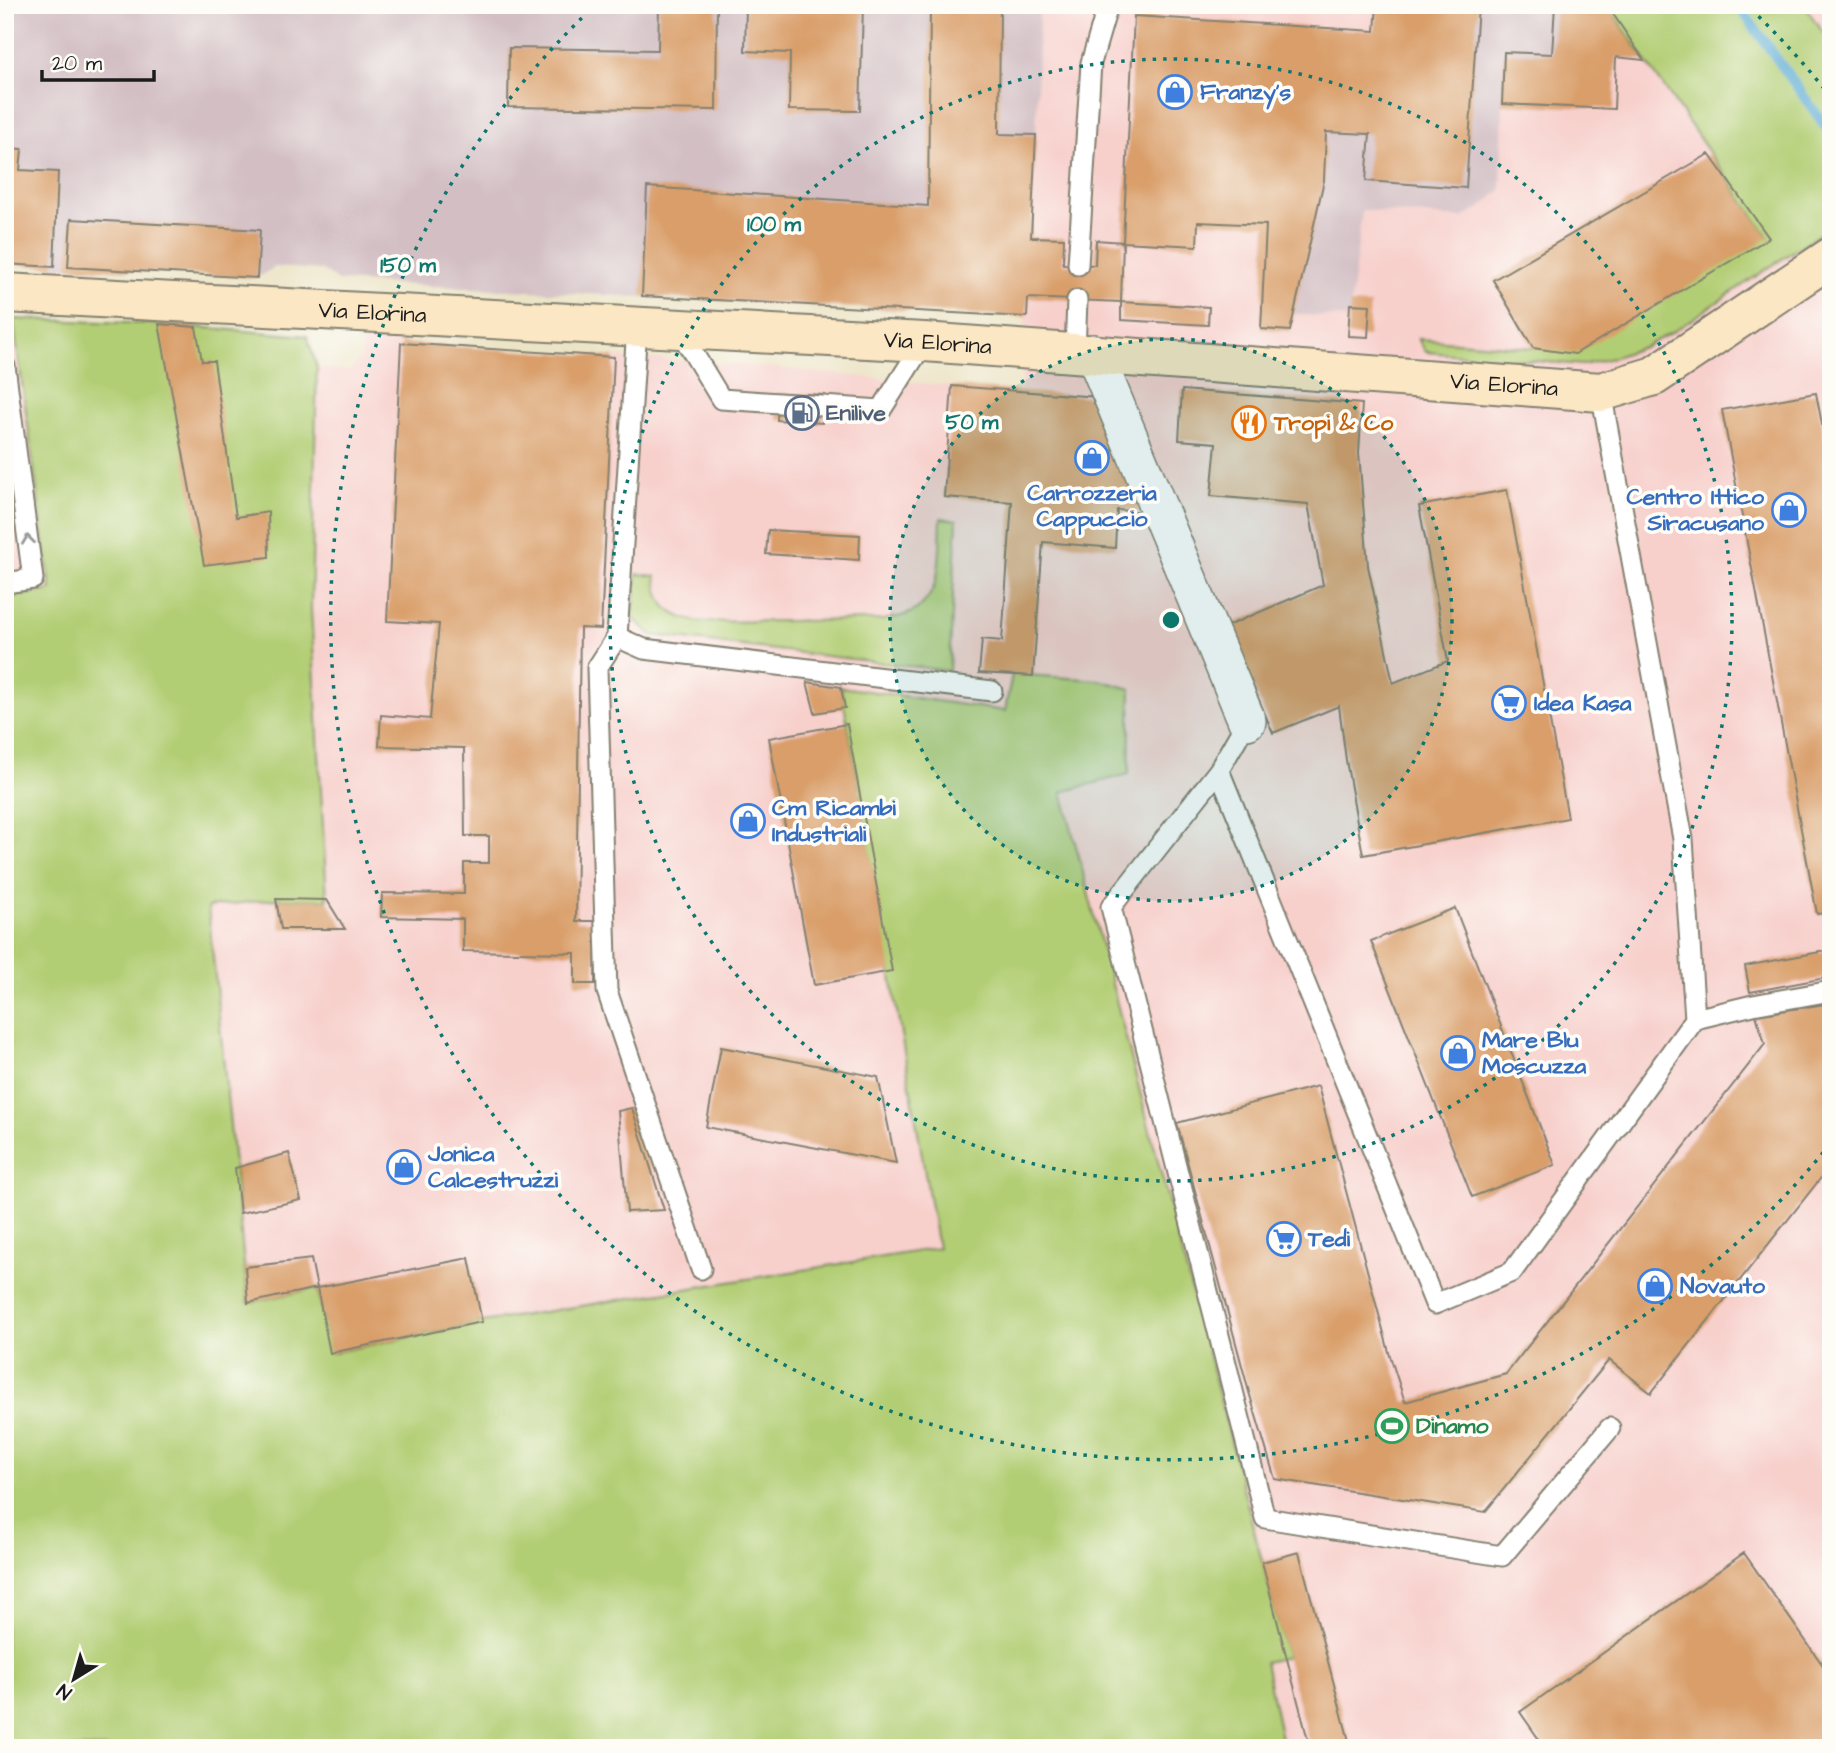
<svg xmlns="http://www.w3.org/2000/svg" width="1836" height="1753" font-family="'Architects Daughter',sans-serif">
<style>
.built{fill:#f7d0cc}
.industrial{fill:#d2bec3}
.green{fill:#b2ce74;stroke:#677548;stroke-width:2}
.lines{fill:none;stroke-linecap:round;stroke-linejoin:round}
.stream{stroke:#5aaad4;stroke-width:10}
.building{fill:#d99e69}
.lane-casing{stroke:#848071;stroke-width:23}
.street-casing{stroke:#848071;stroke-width:40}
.secondary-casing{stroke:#848071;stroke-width:42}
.lane{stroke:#fff;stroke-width:19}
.street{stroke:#fff;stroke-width:37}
.secondary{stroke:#fbe7c3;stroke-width:38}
.oneway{stroke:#999}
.ring{fill:none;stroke:#0f766e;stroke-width:3.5;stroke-dasharray:3.5 7}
.labels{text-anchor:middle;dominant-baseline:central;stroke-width:7;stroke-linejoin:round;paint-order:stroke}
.shop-label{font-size:23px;font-weight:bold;fill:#366cbe;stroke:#fdfcf7;text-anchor:start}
.street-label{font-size:23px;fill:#1c1c1c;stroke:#fdfcf7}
.service-label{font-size:23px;font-weight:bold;fill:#4e5e75;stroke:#fdfcf7;text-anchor:start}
.food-label{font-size:23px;font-weight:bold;fill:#c56008;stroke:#fdfcf7;text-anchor:start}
.leisure-label{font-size:23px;font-weight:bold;fill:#27864d;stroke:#fdfcf7;text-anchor:start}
.centre{fill:#0f766e;stroke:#fdfcf7;stroke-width:3.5}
.ring-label{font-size:21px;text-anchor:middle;font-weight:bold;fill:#0f766e;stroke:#fdfcf7;stroke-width:7;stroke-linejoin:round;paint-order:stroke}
</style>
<rect width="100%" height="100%" fill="#fdfcf7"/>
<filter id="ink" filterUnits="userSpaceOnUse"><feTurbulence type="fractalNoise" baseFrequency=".0143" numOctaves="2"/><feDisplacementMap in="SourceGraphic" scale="14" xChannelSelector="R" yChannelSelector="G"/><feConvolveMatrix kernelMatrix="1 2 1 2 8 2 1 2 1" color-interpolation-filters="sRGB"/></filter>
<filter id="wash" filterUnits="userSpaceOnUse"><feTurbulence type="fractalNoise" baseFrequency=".00686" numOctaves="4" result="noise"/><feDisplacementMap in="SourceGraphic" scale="28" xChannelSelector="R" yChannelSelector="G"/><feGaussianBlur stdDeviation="1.57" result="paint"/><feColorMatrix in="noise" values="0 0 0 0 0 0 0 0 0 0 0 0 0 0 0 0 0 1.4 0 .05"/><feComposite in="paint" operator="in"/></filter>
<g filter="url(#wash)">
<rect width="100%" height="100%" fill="#ece4c6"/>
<path class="built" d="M1039,5H1607L1783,259L1831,226V1748H5V319L159,324L307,336L317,368L350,371L361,357L362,340L746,365L952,386L1021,391L1036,135Z
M1804,5H1831V44Z"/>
<path class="industrial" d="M5,5H1039L1036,135L1027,317L338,281L322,270L275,267L257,278L5,264Z
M1377,5H1607L1644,60L1504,53L1501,190L1480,208L1462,218L1362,210L1349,318L1294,314L1324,180L1331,28L1374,31Z"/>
<path class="green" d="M1607,5H1804L1831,44V226L1673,332L1646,346L1612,358L1583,365L1426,352L1418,339L1533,348L1768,237Z
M13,319L159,324L307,336L317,368L311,609L327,900L276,899L208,907L248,1303L317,1288L331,1353L482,1322L938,1248L841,687L1005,711L1012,674L1099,680L1131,689L1129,774L1062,792L1287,1657L1265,1662L1283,1748H5V598L51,590Z
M941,518L957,520L949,671L652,635L633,618L637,574L656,576C658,606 670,617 699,622L883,620C891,618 902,617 910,613C945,596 939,551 941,518Z"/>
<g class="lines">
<path class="stream" d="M1738,5L1831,134"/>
</g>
<g id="blocks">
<path class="building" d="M659,5H717L716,110L508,107L509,48L658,50Z
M746,5H863L860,111L789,110L790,53L745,51Z
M930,5H1000L999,134L1036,135L1031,237L1064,238L1063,264L1095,265L1096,240L1123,242L1121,302L1028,298L1027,317L642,296L647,187L928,206Z
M1377,5H1478L1466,188L1366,181L1370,134L1326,132L1324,180L1290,331L1261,329L1266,225L1198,222L1197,246L1123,242L1134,16L1375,31Z
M1555,5H1607L1644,60L1616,57L1614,109L1502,104L1504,52L1552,54Z
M5,148L22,149L20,170L58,172L54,267L5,264Z
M1709,154L1769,238L1575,354L1533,348L1493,280Z
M71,219L260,230L257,278L68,267Z
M1121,302L1209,307L1208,325L1121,320Z
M1350,304L1370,305L1368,337L1348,336Z
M159,324L196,327L202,361H214L236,517L268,512L269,557L204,565Z
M401,343L614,357L601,629L580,628L576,921H596L595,984H575V953L463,951V919L381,917L382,893L464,894V863H489V836H465L464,748L379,746L381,715L430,719L439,624L387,621Z
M952,386L1098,397L1147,512L1117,510L1115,548L1043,542L1033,676L979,673L982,639L1002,641L1012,502L944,497Z
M1182,390L1362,404L1359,453L1368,566L1393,683L1448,661L1419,506L1507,490L1568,818L1363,855L1346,760L1339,706L1273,733L1227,626L1323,585L1308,504L1211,496L1216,443L1179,440Z
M778,393L824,395L822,423L777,420Z
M1816,393L1831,471V912L1817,914L1722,410Z
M768,530L860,535L859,560L766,554Z
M807,682L841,687L845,708L815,713Z
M847,724L892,971L814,985L769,738Z
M276,899L327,900L345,929H281Z
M1455,908L1555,1165L1472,1197L1371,941Z
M1831,950V977L1750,992L1745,966Z
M1831,1003V1165L1651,1393L1609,1360L1485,1512L1275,1479L1249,1392L1177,1123L1318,1086L1390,1356L1405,1402L1506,1374L1765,1044L1756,1015Z
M721,1047L878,1077L896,1163L706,1127Z
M632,1108L664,1210L627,1212L618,1111Z
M289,1153L301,1200L240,1213L235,1168Z
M469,1258L482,1322L330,1353L317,1288Z
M311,1259L317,1288L248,1303L245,1267Z
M1299,1552L1349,1741L1324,1748H1310L1262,1562Z
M1744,1553L1831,1677V1748H1545L1520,1712Z"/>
</g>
</g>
<g filter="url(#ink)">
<use href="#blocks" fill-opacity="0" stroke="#848071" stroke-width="2"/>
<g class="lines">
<g class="lane-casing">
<path id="lane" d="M1078,265L1091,63L1108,5
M637,326L617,637L597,668L607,991L701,1269
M678,328L721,399L881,410L924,342
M1075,352L1077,300
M5,366L33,579L5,583
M617,637L644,649L992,691
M1247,721L1219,770L1111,907L1265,1518L1502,1556L1610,1428
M1219,770L1435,1304L1512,1272L1695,1019L1683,839L1601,392
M1695,1019L1753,1005L1831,991"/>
</g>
<g class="street-casing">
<path id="street" d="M1094,353L1247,721"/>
</g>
<g class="secondary-casing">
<g id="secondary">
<path id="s1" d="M5,293L924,342L1601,392L1654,376L1831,257"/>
</g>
</g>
<use href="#lane" class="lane"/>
<use href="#street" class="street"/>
<use href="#secondary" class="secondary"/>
</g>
<defs><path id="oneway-chevron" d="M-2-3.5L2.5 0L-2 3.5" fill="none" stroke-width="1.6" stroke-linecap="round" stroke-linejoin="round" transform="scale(1.75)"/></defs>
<use class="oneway" href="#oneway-chevron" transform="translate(28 540) rotate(-97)"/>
</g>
<circle cx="1171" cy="620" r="281" fill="#0f766e" fill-opacity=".12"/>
<g class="ring">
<circle cx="1171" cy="620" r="281"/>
<circle cx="1171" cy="620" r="561"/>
<path d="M1830 1144A842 842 0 1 1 591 9M1751 9A842 842 0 0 1 1830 96"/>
</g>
<defs>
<g id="shop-ring" transform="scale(1.75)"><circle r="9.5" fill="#fdfcf7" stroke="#3f7fe0" stroke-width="1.5"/><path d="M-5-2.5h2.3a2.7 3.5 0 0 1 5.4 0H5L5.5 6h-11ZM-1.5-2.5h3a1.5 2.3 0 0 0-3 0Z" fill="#3f7fe0"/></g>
<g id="fuel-ring" transform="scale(1.75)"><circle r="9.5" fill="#fdfcf7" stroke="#5c6f8a" stroke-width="1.5"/><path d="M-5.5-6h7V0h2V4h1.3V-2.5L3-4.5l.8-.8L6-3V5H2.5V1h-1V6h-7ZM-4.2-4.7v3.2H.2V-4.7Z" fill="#5c6f8a"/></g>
<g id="restaurant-ring" transform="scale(1.75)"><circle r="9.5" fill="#fdfcf7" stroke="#e8710a" stroke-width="1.5"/><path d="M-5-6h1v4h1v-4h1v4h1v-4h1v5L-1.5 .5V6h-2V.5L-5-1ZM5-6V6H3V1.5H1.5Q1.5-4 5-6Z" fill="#e8710a"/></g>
<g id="supermarket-ring" transform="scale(1.75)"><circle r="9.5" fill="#fdfcf7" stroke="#3f7fe0" stroke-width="1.5"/><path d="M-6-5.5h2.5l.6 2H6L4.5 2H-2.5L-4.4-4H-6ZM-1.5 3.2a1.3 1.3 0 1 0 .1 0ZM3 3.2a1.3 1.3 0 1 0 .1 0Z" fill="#3f7fe0"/></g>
<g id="stadium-ring" transform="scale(1.75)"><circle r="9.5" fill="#fdfcf7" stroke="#2e9e5b" stroke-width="1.5"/><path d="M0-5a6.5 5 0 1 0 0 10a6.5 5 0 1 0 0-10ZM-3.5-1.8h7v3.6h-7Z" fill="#2e9e5b"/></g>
</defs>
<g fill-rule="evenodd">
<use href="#shop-ring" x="1175" y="92"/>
<use href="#fuel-ring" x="802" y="413"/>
<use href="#restaurant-ring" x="1249" y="423"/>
<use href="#shop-ring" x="1092" y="458"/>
<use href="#shop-ring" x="1789" y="510"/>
<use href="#supermarket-ring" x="1509" y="703"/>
<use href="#shop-ring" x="748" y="821"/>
<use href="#shop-ring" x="1458" y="1053"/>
<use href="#shop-ring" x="404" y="1167"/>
<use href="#supermarket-ring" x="1284" y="1239"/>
<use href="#shop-ring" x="1655" y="1286"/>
<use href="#stadium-ring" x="1392" y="1426"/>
</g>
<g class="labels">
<g class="shop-label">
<text x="1200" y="92">Franzy's</text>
<text x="1092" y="493" text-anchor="middle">Carrozzeria<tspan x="1092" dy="26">Cappuccio</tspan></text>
<text x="1764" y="497" text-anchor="end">Centro Ittico<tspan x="1764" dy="26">Siracusano</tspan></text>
<text x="1534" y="703">Idea Kasa</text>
<text x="772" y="808">Cm Ricambi<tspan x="772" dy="26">Industriali</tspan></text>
<text x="1482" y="1040">Mare Blu<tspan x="1482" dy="26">Moscuzza</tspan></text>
<text x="428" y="1154">Jonica<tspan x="428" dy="26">Calcestruzzi</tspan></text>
<text x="1308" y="1239">Tedi</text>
<text x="1680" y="1286">Novauto</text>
</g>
<g class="street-label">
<text stroke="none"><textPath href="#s1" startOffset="368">Via Elorina</textPath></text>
<text stroke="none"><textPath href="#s1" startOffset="934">Via Elorina</textPath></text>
<text stroke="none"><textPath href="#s1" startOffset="1502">Via Elorina</textPath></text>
</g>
<g class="service-label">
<text x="826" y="413">Enilive</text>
</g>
<g class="food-label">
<text x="1274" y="423">Tropi &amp; Co</text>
</g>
<g class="leisure-label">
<text x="1416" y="1426">Dinamo</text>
</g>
</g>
<circle cx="1171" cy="620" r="10" class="centre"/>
<g class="ring-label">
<text x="774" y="231">100 m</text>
<text x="408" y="272">150 m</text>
<text x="972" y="429">50 m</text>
</g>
<rect width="1836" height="1753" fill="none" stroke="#fdfcf7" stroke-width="28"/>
<g transform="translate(74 1679) rotate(217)" stroke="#fdfcf7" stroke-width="5" paint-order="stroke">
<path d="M0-5L12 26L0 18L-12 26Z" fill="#1c1c1c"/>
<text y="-10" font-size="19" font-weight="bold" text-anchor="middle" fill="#1c1c1c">N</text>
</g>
<path d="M42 70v10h112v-10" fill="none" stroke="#1c1c1c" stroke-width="3.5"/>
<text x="52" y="70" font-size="21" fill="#1c1c1c" stroke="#fdfcf7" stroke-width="5" paint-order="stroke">20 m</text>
</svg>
